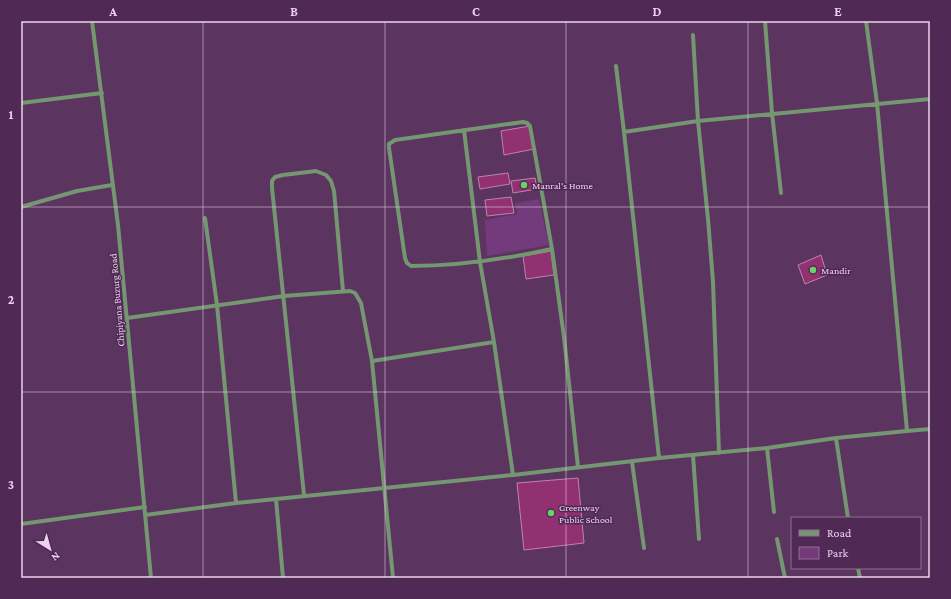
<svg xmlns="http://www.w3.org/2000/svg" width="951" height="599" font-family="'Crimson Pro',serif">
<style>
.green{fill:#733b7b}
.building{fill:#913172;stroke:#bf83a7}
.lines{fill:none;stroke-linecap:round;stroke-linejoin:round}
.street{stroke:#749671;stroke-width:4}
.grid{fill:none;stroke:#ebd3ed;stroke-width:1;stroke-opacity:0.55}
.poi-dot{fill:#6ad364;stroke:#502a55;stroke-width:1.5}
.labels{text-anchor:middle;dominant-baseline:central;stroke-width:3;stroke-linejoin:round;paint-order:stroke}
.poi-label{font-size:10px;fill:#ebd3ed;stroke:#502a55;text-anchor:start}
.street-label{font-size:10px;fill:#ebd3ed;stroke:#502a55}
.neatline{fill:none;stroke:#ebd3ed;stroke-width:1.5}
.grid-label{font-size:13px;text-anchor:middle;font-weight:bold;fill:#ebd3ed}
</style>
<rect width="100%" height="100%" fill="#5b3460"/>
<path class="green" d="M539,199L549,245L487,256L485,220L517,214L515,203Z"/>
<path class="building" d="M530,126L534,149L504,155L501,131Z
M508,173L510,184L480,189L478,177Z
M535,178L537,189L513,193L511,181Z
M511,197L514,213L487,216L485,200Z
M551,251L554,275L526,279L523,256Z
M821,255L827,275L805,284L798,265Z
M578,478L584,543L524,550L517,483Z"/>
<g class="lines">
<path class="street" d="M92,21L118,225L151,578
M765,21L772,113L781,193
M693,35L698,121L708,219L713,282L719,453
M616,66L624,132
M21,103L102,93
M464,130L480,262L494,342L513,475
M21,207L77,191L112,185
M205,218L217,305L236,503
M552,249C506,259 458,266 411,266L407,263L405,258L389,148V144L395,140L523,122L527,123L530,126L552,249L564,337L578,467
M127,318L284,296L350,291L355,293L361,303L372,361L393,578
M372,361L494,342
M907,431L930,429
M836,438L848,518
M767,448L774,512
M693,455L699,539
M659,458L624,132L698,121L930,99
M632,462L644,548
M304,495L272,188V181L275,177L283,175L316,171L326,175L331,181L334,191L343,291
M276,499L283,578
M145,515L236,503L513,475L659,458L767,448L836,438L907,431L877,103L866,21
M21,524L145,507
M777,539L785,578
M858,568L860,578"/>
</g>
<path class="grid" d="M203,21V578M385,21V578M566,21V578M748,21V578M21,207H930M21,392H930"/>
<g class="poi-dot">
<circle cx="524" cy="185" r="4"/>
<circle cx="813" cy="270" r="4"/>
<circle cx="551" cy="513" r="4"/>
</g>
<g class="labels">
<g class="poi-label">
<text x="532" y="185">Manral's Home</text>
<text x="821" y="270">Mandir</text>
<text x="559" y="507">Greenway<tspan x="559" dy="12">Public School</tspan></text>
</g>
<g class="street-label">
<text transform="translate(117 300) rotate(-95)">Chipiyana Buzurg Road</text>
</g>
</g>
<rect width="951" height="599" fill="none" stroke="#502a55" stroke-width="44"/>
<rect x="791" y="517" width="130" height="52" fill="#502a55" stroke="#8e6e92"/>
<rect x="799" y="530" width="20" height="6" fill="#749671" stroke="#8e6e92"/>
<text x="827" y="537" font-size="12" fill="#ebd3ed">Road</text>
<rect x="799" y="547" width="20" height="12" fill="#733b7b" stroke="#8e6e92"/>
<text x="827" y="557" font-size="12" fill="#ebd3ed">Park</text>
<g transform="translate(50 549) rotate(143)" stroke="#502a55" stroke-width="3" paint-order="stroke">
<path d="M0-3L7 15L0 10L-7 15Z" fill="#ebd3ed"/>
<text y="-6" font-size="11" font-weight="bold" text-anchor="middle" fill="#ebd3ed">N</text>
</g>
<rect x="22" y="22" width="907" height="555" class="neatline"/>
<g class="grid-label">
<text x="113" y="16">A</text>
<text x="294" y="16">B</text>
<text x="476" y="16">C</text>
<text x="657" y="16">D</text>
<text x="838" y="16">E</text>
<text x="11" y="119">1</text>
<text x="11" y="304">2</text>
<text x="11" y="489">3</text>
</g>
</svg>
